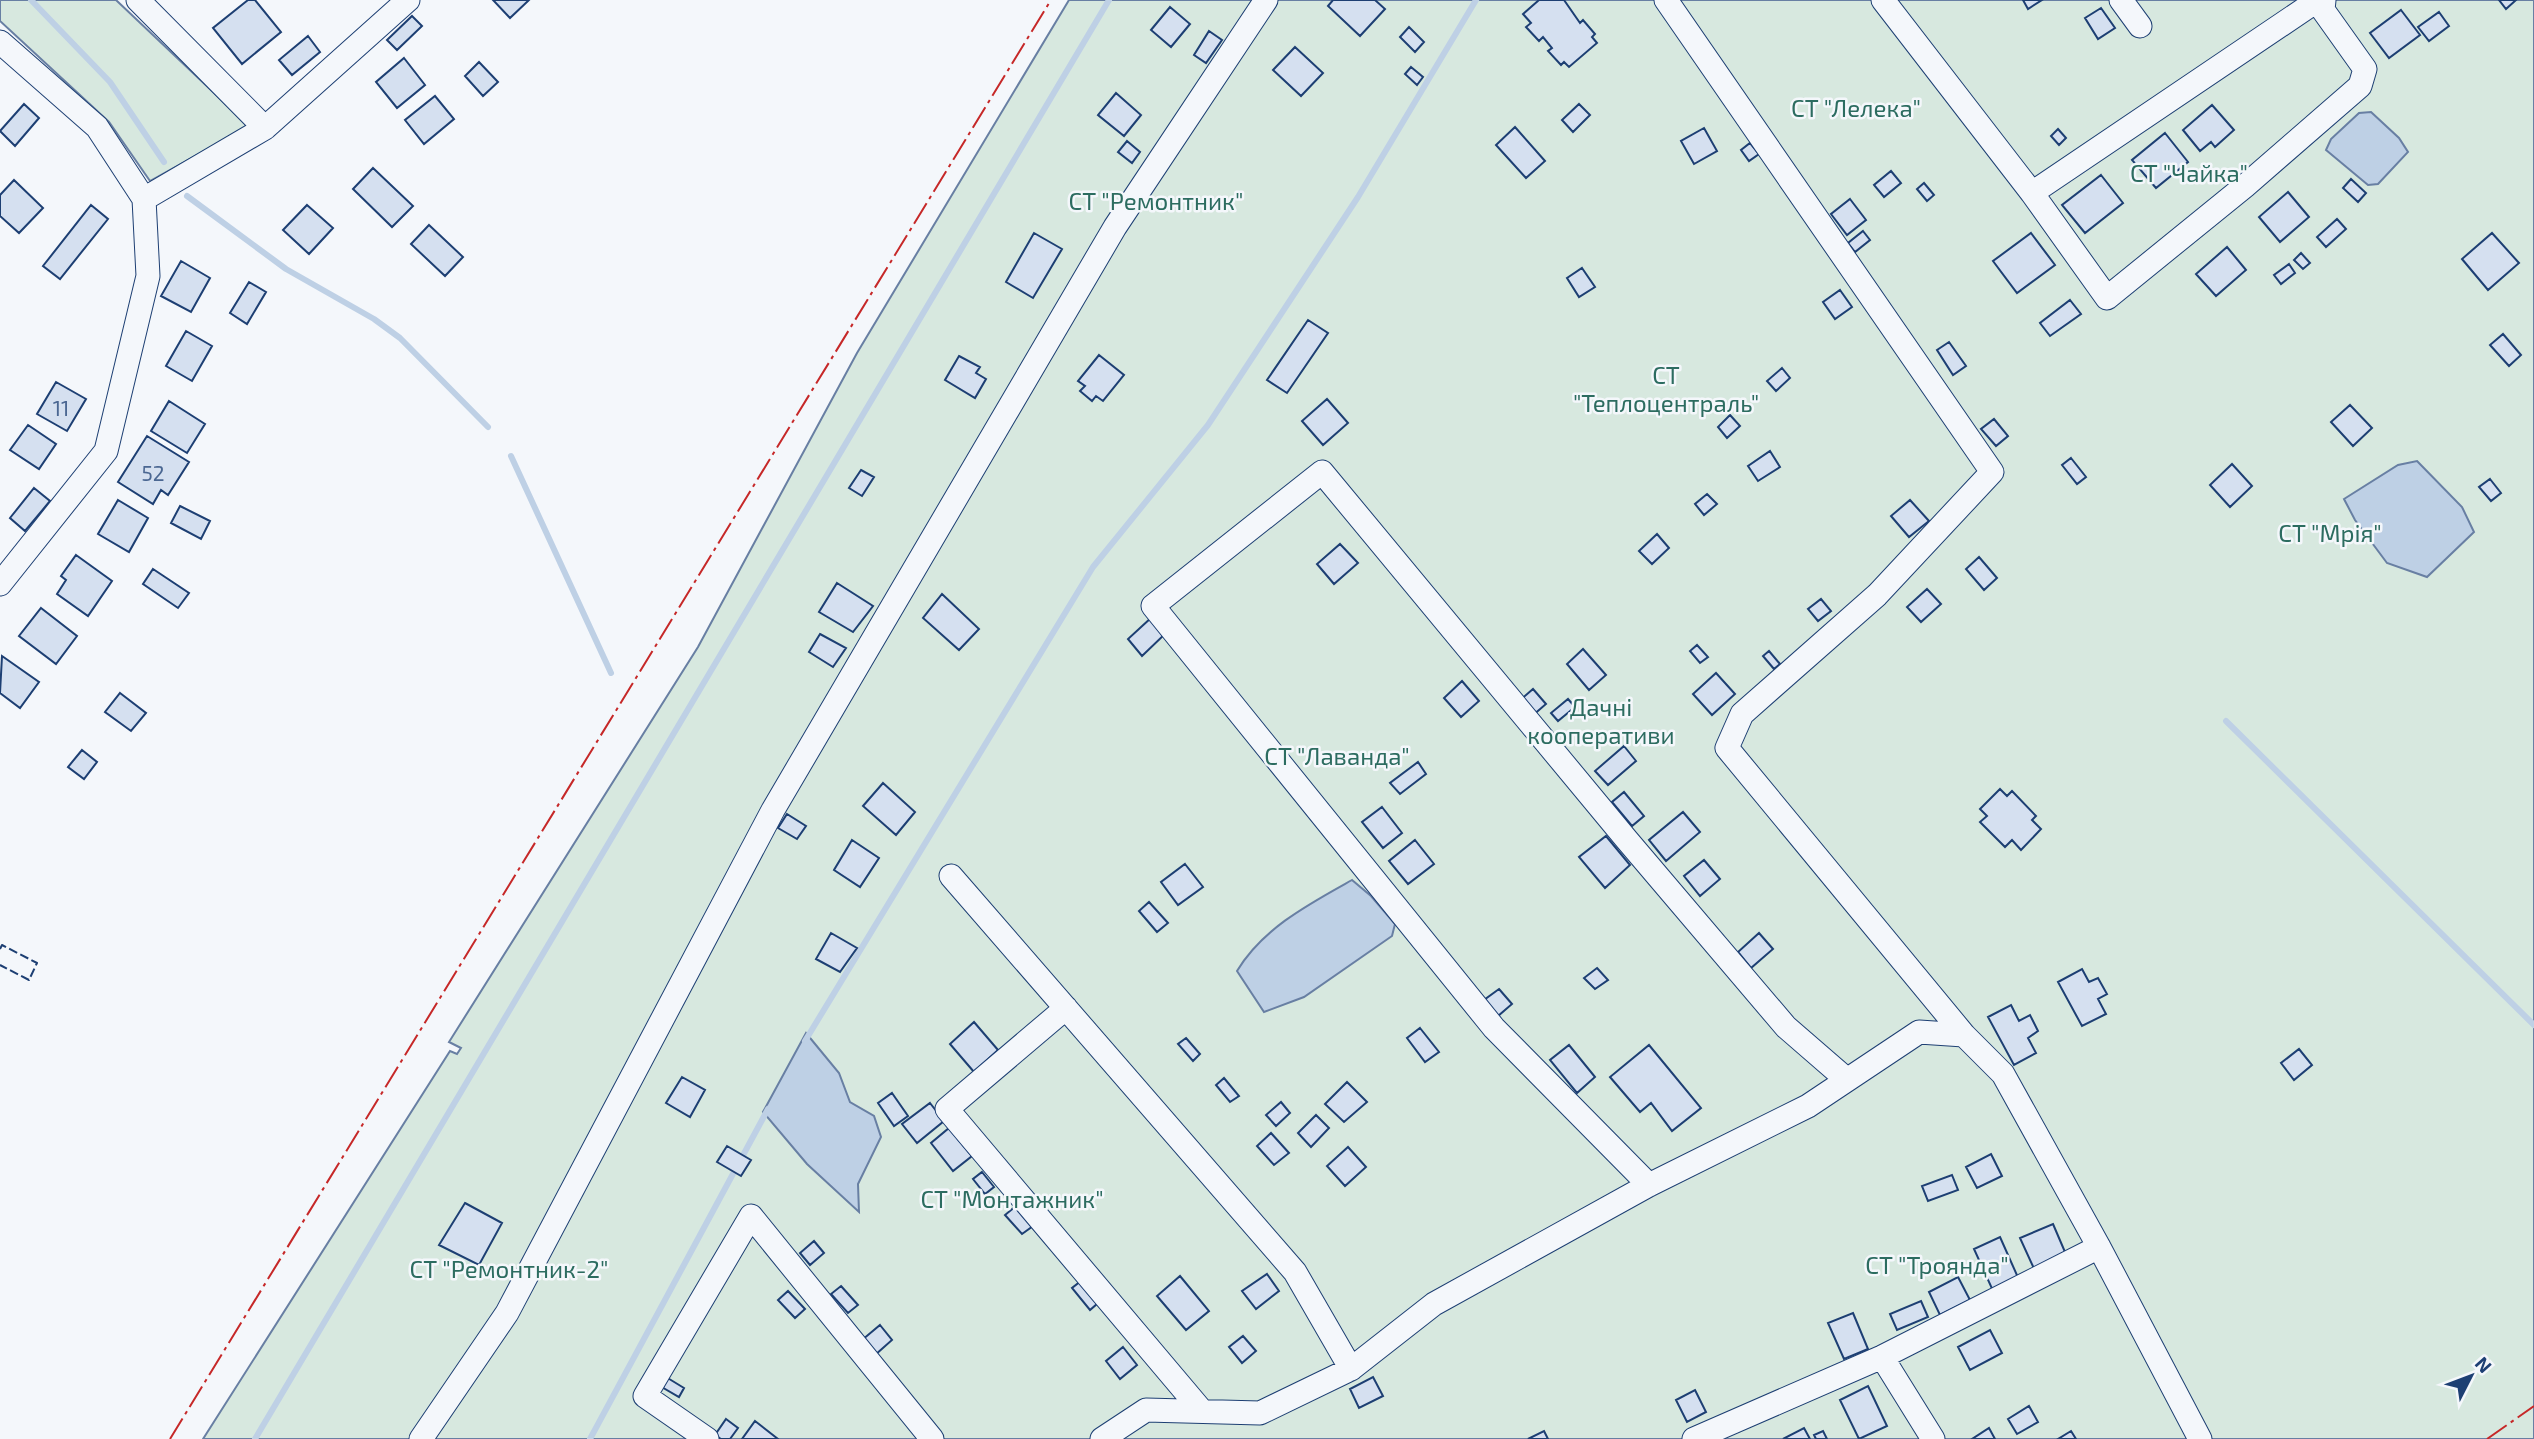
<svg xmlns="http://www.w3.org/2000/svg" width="2534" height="1439" font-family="'Exo 2',sans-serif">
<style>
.green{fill:#d7e8df;stroke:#687fa3;stroke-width:2}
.water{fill:#bed0e5;stroke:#687fa3;stroke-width:2}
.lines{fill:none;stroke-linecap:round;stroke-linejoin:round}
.stream{stroke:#bed0e5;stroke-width:6}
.building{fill:#d5e0f0;stroke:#1d3f73;stroke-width:2}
.minor-casing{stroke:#1d3f73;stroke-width:25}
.minor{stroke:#f4f7fb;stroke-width:23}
.fence{stroke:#1d3f73;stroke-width:2;stroke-dasharray:9 3.5;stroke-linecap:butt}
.power{stroke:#c62828;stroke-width:2;stroke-dasharray:24 5 3.5 5;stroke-linecap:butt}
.labels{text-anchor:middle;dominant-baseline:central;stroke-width:5;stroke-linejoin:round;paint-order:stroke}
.number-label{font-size:21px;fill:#4b6792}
.park-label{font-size:24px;fill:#2c6c60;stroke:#f4f7fb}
</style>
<rect width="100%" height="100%" fill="#f4f7fb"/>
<path class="green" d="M0,0H116L249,126L150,181L109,122L0,21Z
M1069,0H2534V1439H203L450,1051L457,1054L461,1048L449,1042L698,647L857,353Z"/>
<path class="water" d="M2371,112L2399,138L2408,152L2378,184L2368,185L2326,150L2331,139L2359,113Z
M2417,461L2462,507L2474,532L2427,577L2387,563L2355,520L2344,499L2398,465Z
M1352,880L1371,896L1395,924L1392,936L1304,997L1264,1012L1237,971C1263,928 1309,904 1352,880Z
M806,1033L839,1073L850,1102L874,1116L881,1137L858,1184L859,1212L807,1164L763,1112Z"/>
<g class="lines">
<path class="stream" d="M31,0L110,82L164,162
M187,196L286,269L374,319L400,338L488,427
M511,456L611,673
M2226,721L2534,1025
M805,1041L1093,567L1208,425L1358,197L1476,0
M255,1439L1109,0
M590,1439L768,1109"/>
</g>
<path class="building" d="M248,0H255L281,32L242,64L213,28Z
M493,0H529L510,18Z
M1333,0H1375L1385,9L1360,36L1328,6Z
M1539,0H1564L1580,23L1583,20L1595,34L1592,37L1597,43L1569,67L1564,62L1561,65L1548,51L1552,48L1543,37L1539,41L1526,27L1531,23L1523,14Z
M2023,0H2042L2028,9Z
M2499,0H2516L2506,9Z
M1170,7L1190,24L1171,47L1151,30Z
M2101,8L2115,28L2098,39L2085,18Z
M2401,10L2420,35L2389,58L2370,33Z
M2439,12L2449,26L2429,41L2418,27Z
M412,16L422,26L397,50L387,40Z
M1409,27L1424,42L1415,52L1400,37Z
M1209,31L1222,40L1206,63L1194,55Z
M308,36L320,52L292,75L279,60Z
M1295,47L1323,73L1301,96L1273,70Z
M404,58L425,85L397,108L376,82Z
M479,62L498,82L483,96L465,76Z
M1411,67L1423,77L1417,85L1405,74Z
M1116,93L1141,115L1124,136L1098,115Z
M435,96L454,119L424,144L405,120Z
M24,104L39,118L15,146L0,131Z
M1579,104L1590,115L1573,132L1562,120Z
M2212,105L2234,130L2215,147L2211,142L2200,151L2183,130Z
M1515,127L1545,161L1526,178L1496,145Z
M1704,128L1717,151L1694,164L1681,141Z
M2058,129L2066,138L2059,145L2051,136Z
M2165,133L2188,162L2156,188L2132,160Z
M1127,141L1140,152L1132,163L1118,152Z
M1750,143L1759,154L1749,161L1741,150Z
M373,168L413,206L392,227L353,189Z
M1891,171L1901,183L1884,197L1874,185Z
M2101,175L2123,203L2085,233L2062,205Z
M2351,179L2366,193L2358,202L2343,188Z
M14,180L43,208L19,233L0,216V195Z
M1924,183L1934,195L1927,201L1917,189Z
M2288,192L2309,217L2280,242L2259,217Z
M1850,199L1866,220L1847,235L1831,214Z
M91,205L108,219L60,279L43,266Z
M307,205L333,228L309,254L283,230Z
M2337,219L2346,229L2326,247L2317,237Z
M429,225L463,257L445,276L411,244Z
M1863,231L1870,240L1855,252L1848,243Z
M1034,233L1062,249L1033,298L1006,282Z
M2031,233L2055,265L2017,293L1993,261Z
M2492,233L2519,263L2488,290L2462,259Z
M2227,247L2246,270L2216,296L2196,274Z
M2301,253L2310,263L2303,269L2294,260Z
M181,261L210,278L191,312L161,296Z
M2289,264L2295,273L2281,284L2274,275Z
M1582,268L1595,287L1579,297L1567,278Z
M249,282L266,292L247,324L230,313Z
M1840,290L1852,307L1835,319L1823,302Z
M2070,300L2081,314L2050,336L2040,323Z
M1308,320L1328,333L1287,393L1267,380Z
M186,331L212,346L192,381L166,366Z
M2503,334L2521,355L2509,366L2490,345Z
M1949,342L1966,366L1953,375L1937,350Z
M1099,355L1124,375L1103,401L1096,396L1092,401L1080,391L1085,386L1078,381Z
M959,356L980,367L976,373L986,379L975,398L945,380Z
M1782,368L1790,378L1776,391L1767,381Z
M56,382L86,399L67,431L37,414Z
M1327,399L1348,423L1323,445L1302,421Z
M169,401L205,424L187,453L151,431Z
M2350,405L2372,428L2353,446L2331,422Z
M1730,415L1740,426L1727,438L1718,427Z
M1994,419L2008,436L1996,446L1981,429Z
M28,425L56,444L39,469L10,450Z
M147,436L189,462L168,495L161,490L153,504L118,482Z
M1770,451L1780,467L1758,481L1748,466Z
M2071,458L2086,477L2077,484L2062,465Z
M2232,464L2252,486L2230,507L2210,485Z
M861,470L874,477L862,496L849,488Z
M2490,479L2501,493L2491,501L2479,487Z
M34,488L50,501L25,531L10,518Z
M1707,494L1717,504L1704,515L1695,504Z
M118,500L148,518L129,552L98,534Z
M1910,500L1929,521L1909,537L1891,516Z
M180,506L210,521L201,539L171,523Z
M1657,534L1669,548L1652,564L1639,551Z
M1340,544L1358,563L1334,584L1317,564Z
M76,555L112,581L88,616L57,594L66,580L61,576Z
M1979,557L1997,578L1984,590L1966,569Z
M153,569L189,593L178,608L143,584Z
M837,583L873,606L853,632L819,612Z
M1927,589L1941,604L1921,622L1907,607Z
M942,594L979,629L959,650L923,618Z
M1821,599L1831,611L1818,621L1808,609Z
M41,608L77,636L56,664L19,636Z
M1152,617L1166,633L1142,656L1128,639Z
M820,634L846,648L833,667L809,652Z
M1697,645L1708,657L1700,663L1690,651Z
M1583,649L1606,675L1589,690L1567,664Z
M1769,651L1780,664L1774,669L1763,656Z
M2,656L39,682L20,708L0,693Z
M1716,673L1735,694L1712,715L1693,694Z
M1462,681L1479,701L1461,717L1444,698Z
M1533,689L1546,704L1532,716L1519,701Z
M120,693L146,713L131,731L105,712Z
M1568,699L1575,707L1558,721L1551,713Z
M1624,746L1636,761L1608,785L1595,771Z
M82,750L97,762L84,779L68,767Z
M1418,762L1426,774L1400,794L1390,783Z
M883,783L915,812L896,835L863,806Z
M2000,789L2007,796L2012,791L2036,816L2032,820L2041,829L2021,850L2012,840L2005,847L1980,822L1987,816L1980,809Z
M1624,792L1644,816L1632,826L1612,802Z
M1382,807L1402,833L1383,848L1362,822Z
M1683,812L1700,832L1666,861L1649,840Z
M787,814L806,826L797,839L778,828Z
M1606,836L1630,865L1605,888L1579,857Z
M852,840L879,858L860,887L834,870Z
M1415,840L1434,864L1408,884L1389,861Z
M1704,860L1720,879L1700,896L1684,876Z
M1185,864L1203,887L1178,905L1161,882Z
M1149,902L1168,923L1157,932L1139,911Z
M831,933L857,948L840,972L816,959Z
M1759,933L1773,949L1751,968L1738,952Z
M1597,968L1608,980L1595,989L1584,978Z
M2082,969L2089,982L2098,978L2107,994L2098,999L2106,1014L2082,1026L2058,982Z
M1499,989L1512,1004L1498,1016L1484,1000Z
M2011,1005L2019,1021L2030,1015L2038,1031L2028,1038L2036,1053L2014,1065L1988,1017Z
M974,1022L998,1050L974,1072L950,1044Z
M1420,1028L1439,1052L1425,1062L1407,1038Z
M1186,1038L1200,1054L1193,1061L1178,1044Z
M1569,1045L1595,1077L1577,1093L1550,1060Z
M1649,1045L1701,1108L1672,1131L1651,1103L1640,1112L1610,1077Z
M2299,1049L2312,1065L2294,1080L2281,1063Z
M682,1077L705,1090L690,1117L666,1103Z
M1224,1078L1239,1096L1230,1102L1216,1085Z
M1347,1082L1367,1102L1344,1122L1325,1104Z
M892,1093L908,1116L894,1126L878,1103Z
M1281,1102L1290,1113L1276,1126L1266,1115Z
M930,1103L944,1121L917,1143L902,1124Z
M1316,1115L1329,1128L1311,1147L1298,1133Z
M949,1128L972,1156L953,1171L931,1143Z
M1271,1133L1289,1153L1274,1165L1257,1146Z
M727,1146L751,1160L741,1176L717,1162Z
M1348,1147L1366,1167L1345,1186L1327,1166Z
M1991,1154L2002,1176L1977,1188L1966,1167Z
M982,1172L994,1187L985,1194L973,1179Z
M1952,1175L1958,1190L1928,1201L1922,1186Z
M465,1203L502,1223L479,1265L439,1245Z
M1016,1206L1033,1226L1022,1234L1005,1215Z
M2053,1224L2068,1259L2036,1273L2020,1238Z
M2000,1237L2020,1282L1994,1293L1974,1249Z
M814,1241L824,1253L810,1265L800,1253Z
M1267,1274L1279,1291L1256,1309L1242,1291Z
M1180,1276L1209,1311L1186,1330L1157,1296Z
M1958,1277L1970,1300L1940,1315L1929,1292Z
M1081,1281L1098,1303L1090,1310L1072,1288Z
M841,1286L858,1305L848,1313L831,1294Z
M788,1291L805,1309L795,1318L778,1300Z
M1921,1301L1928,1317L1897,1330L1890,1314Z
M1853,1313L1868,1349L1844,1359L1828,1323Z
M880,1325L892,1340L875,1355L862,1340Z
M1990,1330L2002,1353L1970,1370L1958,1347Z
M1243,1336L1256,1351L1242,1363L1229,1347Z
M1123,1347L1137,1365L1120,1379L1106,1361Z
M666,1377L684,1388L679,1397L660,1386Z
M1373,1377L1383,1396L1359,1408L1350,1389Z
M1868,1386L1887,1426L1859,1439L1840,1400Z
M1695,1390L1706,1412L1687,1422L1676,1400Z
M2029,1406L2038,1422L2017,1434L2008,1419Z
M726,1419L738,1428L730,1439H721L715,1435Z
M755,1421L778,1439H742Z
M1804,1428L1810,1439H1783Z
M1989,1428L1995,1439H1972Z
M1544,1431L1548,1439H1528Z
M1823,1431L1827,1439H1816L1814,1435Z
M2071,1431L2076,1439H2058Z"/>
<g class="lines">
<g class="minor-casing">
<path id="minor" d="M138,0L265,128L144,199
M1666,0L1992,472L1877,595L1742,714L1727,748L1964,1035
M1883,0L2032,193
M2121,0L2140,26
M2318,0L2032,193L2107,298L2245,186L2360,86L2365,69L2323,10L2324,0
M0,42L97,127L144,199
M265,128L408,0
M0,584L106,451L148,276L144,199
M951,876L1295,1272L1351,1369
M1066,1008L947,1109L1201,1410
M1649,1185L1494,1028L1153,606L1322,472L1627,840L1786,1027L1846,1079
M1882,1357L1933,1439
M421,1439L507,1313L773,810L1115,227L1266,0
M707,1439L645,1396L751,1216L932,1439
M1102,1439L1146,1410L1260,1413L1351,1369L1434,1304L1649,1185L1808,1106L1919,1032L1964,1035L2003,1074L2099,1247L2200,1439
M1694,1439L1882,1357L2099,1247"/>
</g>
<use href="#minor" class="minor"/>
<path class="fence" d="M0,949L2,945L37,963L29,980L0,965"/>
<path class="power" d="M170,1439L1051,0
M2487,1439L2534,1406"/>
</g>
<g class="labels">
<g class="number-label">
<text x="61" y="407">11</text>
<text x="153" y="472">52</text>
</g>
<g class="park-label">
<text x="1856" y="107">СТ "Лелека"</text>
<text x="2189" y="172">СТ "Чайка"</text>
<text x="1156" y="200">СТ "Ремонтник"</text>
<text x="1666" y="374">СТ<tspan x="1666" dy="28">"Теплоцентраль"</tspan></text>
<text x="2330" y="532">СТ "Мрія"</text>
<text x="1601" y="706">Дачні<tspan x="1601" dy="28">кооперативи</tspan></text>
<text x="1337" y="755">СТ "Лаванда"</text>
<text x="1012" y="1198">СТ "Монтажник"</text>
<text x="1937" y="1264">СТ "Троянда"</text>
<text x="509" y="1268">СТ "Ремонтник-2"</text>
</g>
</g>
<g transform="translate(2471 1376) rotate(48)" stroke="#f4f7fb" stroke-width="5" paint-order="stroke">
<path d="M0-5L12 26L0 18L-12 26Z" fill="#1d3f73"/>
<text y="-10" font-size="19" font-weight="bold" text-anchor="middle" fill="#1d3f73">N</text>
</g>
</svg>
